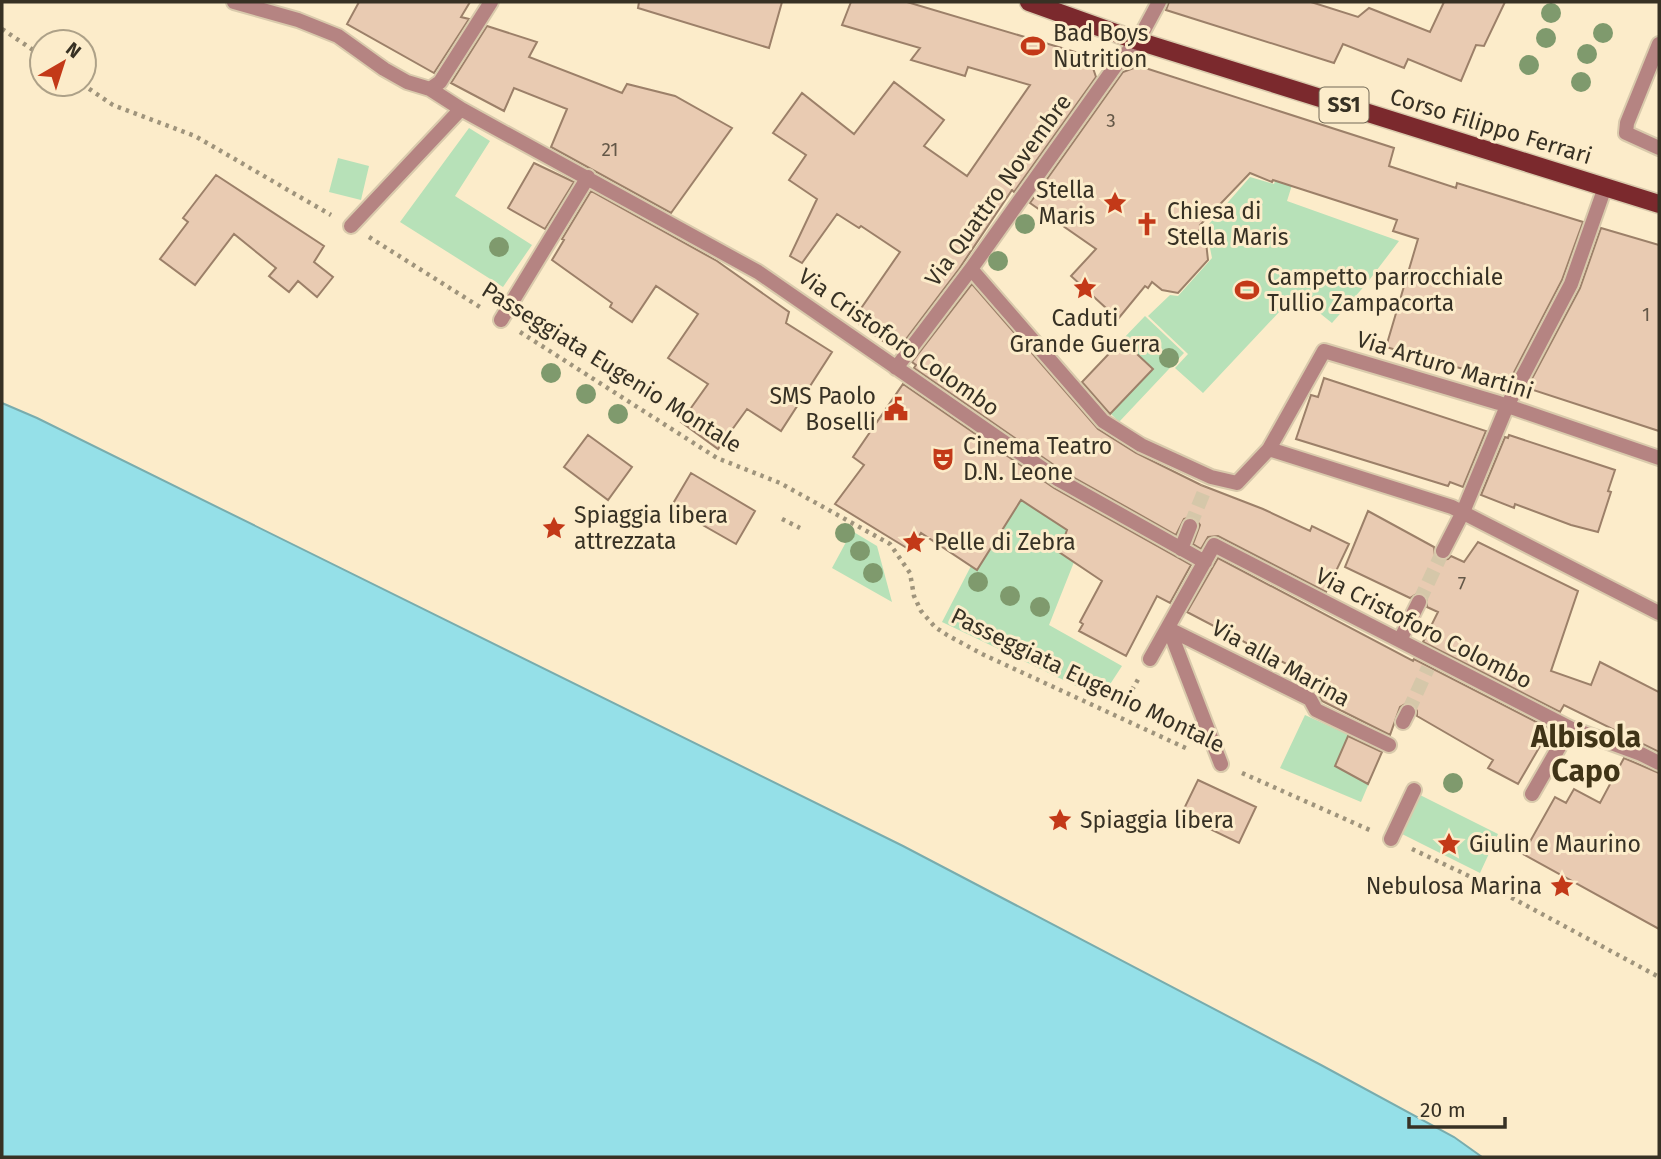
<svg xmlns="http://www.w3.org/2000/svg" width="1661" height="1159" font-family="'Fira Sans',sans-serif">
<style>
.green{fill:#b7e1b8}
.water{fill:#95e0e8;stroke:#79acad;stroke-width:2}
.building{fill:#e9cbb2;stroke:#9c8069;stroke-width:2}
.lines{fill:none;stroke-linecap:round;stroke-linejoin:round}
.street-tunnel{stroke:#d5c7a9;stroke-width:14;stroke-dasharray:14 7;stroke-linecap:butt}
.street-casing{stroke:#d9caac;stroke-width:18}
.primary-casing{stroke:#d9caac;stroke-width:21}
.path{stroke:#9f947c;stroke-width:4.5;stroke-dasharray:3.5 5;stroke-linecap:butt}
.street{stroke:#b58482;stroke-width:14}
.primary{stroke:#7b292d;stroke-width:18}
.tree{fill:#7f9a6d}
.labels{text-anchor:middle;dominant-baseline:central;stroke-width:6;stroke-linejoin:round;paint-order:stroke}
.number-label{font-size:19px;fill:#645848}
.shield{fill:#fcecca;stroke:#726956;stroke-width:2}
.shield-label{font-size:21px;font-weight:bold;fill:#373124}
.poi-label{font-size:23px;fill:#373124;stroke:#fcecca;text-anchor:start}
.street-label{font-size:23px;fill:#373124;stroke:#fcecca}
.district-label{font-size:30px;font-weight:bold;fill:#403417;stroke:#fcecca}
</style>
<rect width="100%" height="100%" fill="#fcecca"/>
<path class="green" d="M1297,119L1311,124L1287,201L1399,241L1367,283L1332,323L1296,294L1203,393L1175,368L1188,354L1148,316L1170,295L1178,296L1212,258L1210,248L1202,232L1250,177L1274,184Z
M469,128L490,141L455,196L532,245L503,287L400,222Z
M338,158L369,166L361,200L329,192Z
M1145,316L1184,353L1119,422L1110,413L1153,369L1122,340Z
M1021,500L1067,530L1059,552L1074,562L1049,625L1122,666L1101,698L942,622L971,566L977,569Z
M852,531L877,546L892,602L832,568Z
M1305,715L1383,750L1361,802L1280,768Z
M1418,794L1498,834L1480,873L1400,833Z"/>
<path class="water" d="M2,403L37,418L903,846L1321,1065L1454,1137L1482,1157H2Z"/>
<path class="building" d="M359,2H470L461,17L469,19L434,73L347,24Z
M639,2H782L769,48L638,8Z
M851,2H907L1089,56L1096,77L1014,192L1012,190L959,269L897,351L853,320L900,252L861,226L859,228L837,214L802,263L790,256L817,199L789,180L806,155L773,133L802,93L854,134L894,82L944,120L924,146L967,176L1030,85L968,67L965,76L911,60L920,48L842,25Z
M1169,2H1311L1358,17L1369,8L1430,32L1444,2H1505L1484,46L1476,45L1461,81L1408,59L1404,68L1343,44L1334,63L1166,10Z
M487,26L537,42L529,57L622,93L627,84L675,96L732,128L671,213L551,147L567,109L514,88L504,111L451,83Z
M1139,66L1394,148L1389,166L1456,188L1457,183L1583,222L1562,280L1509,382L1386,347L1418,239L1393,231L1397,220L1273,180L1272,182L1250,173L1200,225L1202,228L1195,234L1206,242L1208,260L1178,293L1162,290L1152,282L1148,288L1145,286L1118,319L1071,276L1096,249L1030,203L1123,72Z
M534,163L574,182L545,229L508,208Z
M216,175L324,246L314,262L333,277L317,297L298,281L289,292L269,276L276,268L234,234L195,285L160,259L188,222L183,218Z
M591,191L717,261L789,312L786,323L832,352L781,431L747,409L718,449L681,422L708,384L668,358L698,314L656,286L632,322L610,307L612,303L552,260L564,240L562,239Z
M1601,228L1659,245V431L1527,388L1580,288Z
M972,284L1098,429L1136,453L1201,485L1263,509L1310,531L1312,526L1349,544L1326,592L1218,536L1208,537L1201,549L1193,544L1200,525L1194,517L1184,519L1176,535L1064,472L914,368L916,365L912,362Z
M1122,340L1153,369L1110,414L1082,382Z
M1324,378L1486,431L1463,487L1450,482L1448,486L1296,439L1311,395L1318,397Z
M903,384L1054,488L1191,565L1170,603L1157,596L1126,656L1079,631L1083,624L1080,622L1102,581L1059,552L1067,530L1021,500L977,570L921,533L910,550L835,504L864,465L853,457Z
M588,435L632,467L608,500L564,467Z
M1509,435L1615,470L1608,491L1611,492L1598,532L1571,525L1515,504L1514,508L1481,495L1505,437L1508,438Z
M691,473L755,511L736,544L671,507Z
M1368,511L1434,547L1435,556L1439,560L1448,559L1451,556L1464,562L1478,542L1578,591L1551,671L1591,685L1600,662L1659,692V752L1564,705L1560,712L1423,642L1438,612L1427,607V596L1418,593L1410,598L1345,567Z
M1218,558L1413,661L1414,659L1550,729L1518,784L1488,768L1493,760L1417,716V711L1413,704L1407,703L1400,707L1390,735L1322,701L1319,696L1325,684L1187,612Z
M1348,736L1382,752L1368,784L1335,766Z
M1624,758L1659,773V929L1523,854L1555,797L1566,803L1574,789L1600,803Z
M1198,780L1256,807L1239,843L1181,815Z"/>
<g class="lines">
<path class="street-tunnel" d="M1190,526L1206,487
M1419,602L1443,551
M1408,712L1428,668"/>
<g class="street-casing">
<path id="street" d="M234,2L298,20L338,36L384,69L407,82L430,89L461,109L758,272L1059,480L1205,562
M1659,44L1627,123L1626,133L1659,148
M430,89L440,82L491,2
M351,226L461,109
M971,269L1103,421L1141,445L1211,477L1237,483L1269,449L1324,351L1499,403L1659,458
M501,320L588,177
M896,368L971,269L1119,61L1138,41L1159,2
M1269,449L1452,507L1659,613
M1181,549L1190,526
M1443,551L1463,512L1507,406L1571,284L1605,187
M1400,640L1419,602
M1150,659L1214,545L1570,728L1641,754L1659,763
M1403,722L1408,712
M1221,764L1169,629L1310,699L1316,710L1389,745
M1532,794L1570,728
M1391,839L1414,790"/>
</g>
<g class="primary-casing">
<path id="primary" d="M1029,2L1138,41L1659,204"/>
</g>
<path class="path" d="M2,29L42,56
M82,84L113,105L195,136L331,215
M369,237L483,309
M520,332L717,458L780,483L890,544L910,573L914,596L921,611L935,627L947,635L982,654L1190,750
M782,519L800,528
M1132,690L1140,676
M1242,773L1372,831
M1412,849L1488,885L1659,977"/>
<use href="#street" class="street"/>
<use href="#primary" class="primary"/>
</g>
<g class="tree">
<circle cx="1551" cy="13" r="10"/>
<circle cx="1603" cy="33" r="10"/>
<circle cx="1546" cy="38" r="10"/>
<circle cx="1587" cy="54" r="10"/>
<circle cx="1529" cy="65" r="10"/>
<circle cx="1581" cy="82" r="10"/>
<circle cx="1025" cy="224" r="10"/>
<circle cx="499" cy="247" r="10"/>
<circle cx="998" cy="261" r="10"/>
<circle cx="1169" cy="358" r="10"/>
<circle cx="551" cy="373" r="10"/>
<circle cx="586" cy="394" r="10"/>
<circle cx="618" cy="414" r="10"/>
<circle cx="845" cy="533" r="10"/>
<circle cx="860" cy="551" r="10"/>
<circle cx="873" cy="573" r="10"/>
<circle cx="978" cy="582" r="10"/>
<circle cx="1010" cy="596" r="10"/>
<circle cx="1040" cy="607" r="10"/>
<circle cx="1453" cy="783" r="10"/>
</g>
<defs>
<g id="stadium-bare" transform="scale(1.89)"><path d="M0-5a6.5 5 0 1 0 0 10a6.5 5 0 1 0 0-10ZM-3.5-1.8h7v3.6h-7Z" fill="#c33918" stroke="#fcecca" stroke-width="2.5" paint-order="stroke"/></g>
<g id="sight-bare" transform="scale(1.89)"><path d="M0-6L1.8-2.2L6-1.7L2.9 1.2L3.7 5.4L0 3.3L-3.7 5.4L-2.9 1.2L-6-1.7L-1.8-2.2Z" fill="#c33918" stroke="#fcecca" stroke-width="2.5" paint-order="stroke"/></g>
<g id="church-bare" transform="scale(1.89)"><path d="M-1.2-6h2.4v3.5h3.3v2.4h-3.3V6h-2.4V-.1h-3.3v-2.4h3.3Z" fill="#c33918" stroke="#fcecca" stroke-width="2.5" paint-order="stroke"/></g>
<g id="civic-bare" transform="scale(1.89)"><path d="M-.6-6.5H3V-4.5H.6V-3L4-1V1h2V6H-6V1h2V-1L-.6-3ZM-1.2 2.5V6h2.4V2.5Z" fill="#c33918" stroke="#fcecca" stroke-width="2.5" paint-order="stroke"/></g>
<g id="theatre-bare" transform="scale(1.89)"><path d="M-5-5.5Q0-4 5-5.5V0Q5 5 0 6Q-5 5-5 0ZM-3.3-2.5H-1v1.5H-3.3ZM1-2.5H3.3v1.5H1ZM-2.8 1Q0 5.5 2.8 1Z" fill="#c33918" stroke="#fcecca" stroke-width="2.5" paint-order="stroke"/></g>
</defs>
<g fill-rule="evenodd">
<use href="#stadium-bare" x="1033" y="46"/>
<use href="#sight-bare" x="1115" y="203"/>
<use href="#church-bare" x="1147" y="224"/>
<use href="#sight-bare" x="1085" y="288"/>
<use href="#stadium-bare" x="1247" y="290"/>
<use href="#civic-bare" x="896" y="409"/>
<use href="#theatre-bare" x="943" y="459"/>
<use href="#sight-bare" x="554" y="528"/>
<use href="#sight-bare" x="914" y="542"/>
<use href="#sight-bare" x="1060" y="820"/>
<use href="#sight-bare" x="1449" y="844"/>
<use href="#sight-bare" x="1562" y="886"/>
</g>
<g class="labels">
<g class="number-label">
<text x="1111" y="120">3</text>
<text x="610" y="149">21</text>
<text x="1646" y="314">1</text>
<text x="1462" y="583">7</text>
</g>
<rect class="shield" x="1319.5" y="87.5" width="49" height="35" rx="5"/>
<g class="shield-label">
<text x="1344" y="105">SS1</text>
</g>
<g class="poi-label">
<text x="1053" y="33">Bad Boys<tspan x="1053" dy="26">Nutrition</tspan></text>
<text x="1095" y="190" text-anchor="end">Stella<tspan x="1095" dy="26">Maris</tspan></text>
<text x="1167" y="211">Chiesa di<tspan x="1167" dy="26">Stella Maris</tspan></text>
<text x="1267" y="277">Campetto parrocchiale<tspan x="1267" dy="26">Tullio Zampacorta</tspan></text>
<text x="1085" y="318" text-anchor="middle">Caduti<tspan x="1085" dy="26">Grande Guerra</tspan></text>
<text x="876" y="396" text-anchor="end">SMS Paolo<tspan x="876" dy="26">Boselli</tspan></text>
<text x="963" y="446">Cinema Teatro<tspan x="963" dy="26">D.N. Leone</tspan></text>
<text x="574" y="515">Spiaggia libera<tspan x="574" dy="26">attrezzata</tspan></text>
<text x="934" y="542">Pelle di Zebra</text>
<text x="1080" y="820">Spiaggia libera</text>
<text x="1469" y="844">Giulin e Maurino</text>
<text x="1542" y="886" text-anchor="end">Nebulosa Marina</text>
</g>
<g class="street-label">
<text transform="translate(1491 126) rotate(17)">Corso Filippo Ferrari</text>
<text transform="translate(998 190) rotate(-54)">Via Quattro Novembre</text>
<text transform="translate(899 342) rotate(35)">Via Cristoforo Colombo</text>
<text transform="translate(1445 365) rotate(17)">Via Arturo Martini</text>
<text transform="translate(612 367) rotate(32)">Passeggiata Eugenio Montale</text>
<text transform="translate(1424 628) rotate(27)">Via Cristoforo Colombo</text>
<text transform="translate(1281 663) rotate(29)">Via alla Marina</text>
<text transform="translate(1088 680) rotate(26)">Passeggiata Eugenio Montale</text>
</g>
<g class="district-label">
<text x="1586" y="737">Albisola<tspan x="1586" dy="34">Capo</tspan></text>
</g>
</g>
<rect width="1661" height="1159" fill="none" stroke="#373124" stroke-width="7"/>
<g transform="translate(63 63) rotate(39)"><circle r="33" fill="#fcecca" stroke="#ada188" stroke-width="2"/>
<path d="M0-5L12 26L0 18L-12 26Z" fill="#c33918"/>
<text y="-10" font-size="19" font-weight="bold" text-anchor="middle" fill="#373124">N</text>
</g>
<path d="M1409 1117v10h96v-10" fill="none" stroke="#373124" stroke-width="3.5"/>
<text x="1420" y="1117" font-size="21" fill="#373124" stroke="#fcecca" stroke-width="5" paint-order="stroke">20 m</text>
</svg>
